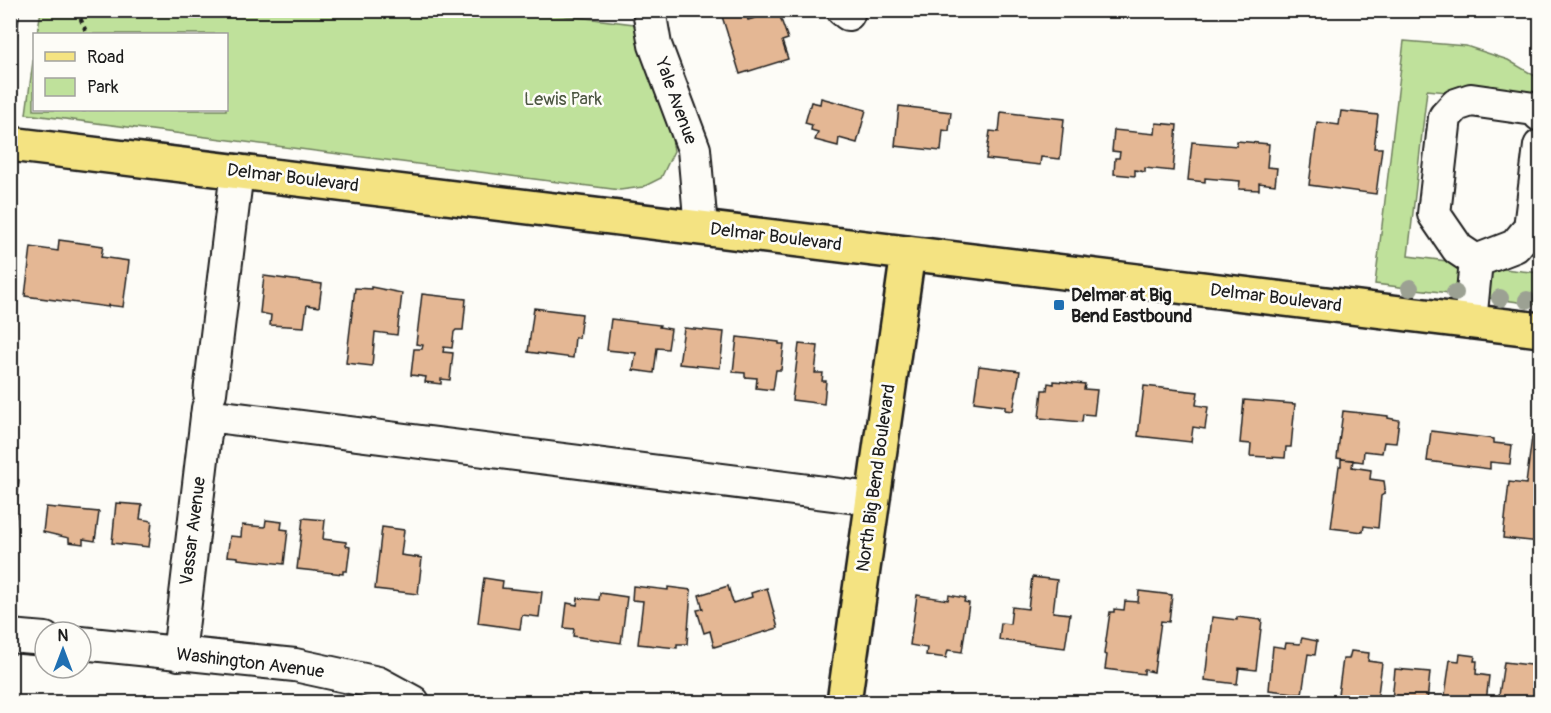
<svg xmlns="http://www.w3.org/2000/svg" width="1551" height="713" font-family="Pangolin,sans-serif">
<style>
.green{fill:#bfe19b;stroke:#6e7e5c;stroke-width:1.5}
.building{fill:#e4b794;stroke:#1c1c1c;stroke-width:1.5}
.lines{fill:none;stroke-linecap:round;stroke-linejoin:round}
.minor-casing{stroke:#1c1c1c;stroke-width:36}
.major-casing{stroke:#1c1c1c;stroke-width:38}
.path{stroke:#1c1c1c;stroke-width:4;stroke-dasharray:4.5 4.5;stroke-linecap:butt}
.minor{stroke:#fdfcf7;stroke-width:32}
.major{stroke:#f4e382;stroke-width:33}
.tree{fill:#9ca193}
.poi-dot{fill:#1f6fb2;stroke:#fdfcf7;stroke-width:2}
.labels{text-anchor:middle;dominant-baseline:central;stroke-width:5;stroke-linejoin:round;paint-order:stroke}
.park-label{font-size:18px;fill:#4d5742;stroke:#fdfcf7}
.street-label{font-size:18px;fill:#1c1c1c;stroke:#fdfcf7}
.poi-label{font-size:18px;font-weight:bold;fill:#1c1c1c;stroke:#fdfcf7;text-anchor:start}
</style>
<rect width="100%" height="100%" fill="#fdfcf7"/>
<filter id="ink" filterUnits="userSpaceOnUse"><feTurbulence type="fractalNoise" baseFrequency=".0167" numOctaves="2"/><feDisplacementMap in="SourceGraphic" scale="12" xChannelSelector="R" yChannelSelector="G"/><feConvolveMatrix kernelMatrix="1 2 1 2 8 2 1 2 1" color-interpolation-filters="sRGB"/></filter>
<g filter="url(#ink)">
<path class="green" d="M520,10L634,24L656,93L670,127L674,151L661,178L643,187L620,190L26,114L34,54V110H226V34H37L41,11Z
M1404,41L1466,46L1508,60L1540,79V101L1427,90L1408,256L1455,262L1460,265L1459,291L1457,294L1375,284Z
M1494,268L1540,273V305L1489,298L1487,294L1490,271Z"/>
<path class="building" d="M728,10H745L748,20L778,11L788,39L782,41L788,59L740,74L721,13Z
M10,16H19L15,51H10Z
M821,98L866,110L857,143L839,138L838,146L815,140L818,132L811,130L812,125L805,123L811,102L820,104Z
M899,106L951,112L949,131L943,130L941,151L895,146Z
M1341,111L1378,115L1374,148H1382L1376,194L1309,185L1317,122L1339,125Z
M1001,112L1064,119L1060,159L1041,157L1040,165L986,159L990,131L999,132Z
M1156,123L1177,125L1173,171L1145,168V172L1135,170V176L1114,174L1115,158H1119L1120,152L1112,151L1114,130L1155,134Z
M1237,141L1269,144L1267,167L1277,168L1275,185L1259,183V190L1239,189L1240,181L1205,178V182L1188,180L1192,142L1237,146Z
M59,240L103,246L101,257L129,261L123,307L108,305V307L25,296L31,247L58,251Z
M264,276L322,284L319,307L307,305L304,327L270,325L271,315L260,313Z
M371,287L402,293L397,335L375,332L372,366L346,363L355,288L371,289Z
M422,294L466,299L463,330H456L454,332L452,348L444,347L443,352L453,353L450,380L441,379V384L425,382L426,377L411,375L414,349H422L423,345L416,344Z
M534,308L582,314L579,338L575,337L573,358L528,352Z
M611,319L660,325L659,327L671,329L668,349L657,348L654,373L633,370L636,353L607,350Z
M684,328L724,332L720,368L679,364Z
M737,337L779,342V344H784L781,370H776L773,390L756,388L757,378L745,377V373L733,372Z
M799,344L818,346L815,373H823L822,381H826L824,404L792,400Z
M979,366L1020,371L1013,411L1005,410V406L974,402Z
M1054,381L1085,384L1084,389L1097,390L1094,415L1083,414L1082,422L1039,418L1042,390H1047L1048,383L1054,384Z
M1144,386L1198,392L1196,405L1208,407L1205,429L1193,427L1191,442L1138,436Z
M1244,400L1295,404L1291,447H1286L1285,458L1250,456L1251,444L1240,443Z
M1343,411L1388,416V418L1399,420L1396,443L1384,442L1382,453L1364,451L1363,462L1337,458Z
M1431,431L1494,439V443L1512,445L1510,464L1490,462V469L1427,461Z
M1532,437L1540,438V542L1503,538L1509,482L1526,484Z
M1341,459L1353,460L1352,467L1371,470L1370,479L1384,481L1385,488L1384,494L1381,496L1378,528L1364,526L1363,532L1331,528L1339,466H1341Z
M10,476L19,480L14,532H10Z
M116,503L142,505L140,519L152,521L149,547L112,543Z
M46,507L99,512L95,541L83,539V544L69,542V538L43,532Z
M303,518L325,520L323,539L346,542V546L350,547L347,571H343V574L297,569Z
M266,520L282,522L281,529L288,530L284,564L238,559V557L227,556L230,536L241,537L242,525L265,527Z
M382,527L404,530L401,555L422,558L418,594L375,589Z
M1032,577L1057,580L1053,612L1070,614L1065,648L999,640L1001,623L1010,624L1012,607L1028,609Z
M484,578L503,581L502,588L542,592L539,617L522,615L520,629L478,623Z
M633,586L668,590V587L691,590L687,644H677V648L638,644L643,601L632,600Z
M728,586L733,603L752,597L751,593L767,588L778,628L714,647L710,631L704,633L697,610L703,609L699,595Z
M1139,591L1172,595L1169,622L1161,621L1154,672L1144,670V674L1105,669L1107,655L1104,654L1110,612H1114V609L1124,610L1125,601L1138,602Z
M600,593L627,597L621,643L573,636L574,629L564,628L567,603L577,605L578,598L599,600Z
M917,595L948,600L949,595L965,598L964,602L969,603L962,652L948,650L946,658L926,655L927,648L910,645Z
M1212,617L1237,620V617L1262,620L1256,670L1239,668L1237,684L1205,680Z
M1302,638L1317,641L1315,655L1308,654L1302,694L1269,690L1273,646L1285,648L1286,643L1300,644Z
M1351,651L1369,653L1368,661L1382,663L1377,702H1337L1343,659H1349Z
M1460,654L1475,656L1474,661H1477L1476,674L1489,676L1486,702H1444L1450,660L1459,661Z
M1504,662L1540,666V702H1498Z
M1395,669L1430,672L1427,702L1392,701Z"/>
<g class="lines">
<g class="minor-casing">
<path id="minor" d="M649,10L655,45L694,149L701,228
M843,10L848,14
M1476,261L1458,249L1434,214L1445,117L1456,105L1471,100L1534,109L1540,115
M1476,261L1515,246L1530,228L1540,146
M1470,322L1476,261
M210,393L237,171
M207,415L872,499
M10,636L45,639
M81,643L295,665L378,683L413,702
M179,654L208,408"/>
</g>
<g class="major-casing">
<path id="major" d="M10,144L1540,330
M844,702L908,253"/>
</g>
<path class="path" d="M80,10L79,15L87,34
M84,112V110"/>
<use href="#minor" class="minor"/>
<use href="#major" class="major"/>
</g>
<g class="tree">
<circle cx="1410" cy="288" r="9"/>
<circle cx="1455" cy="293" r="9"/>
<circle cx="1500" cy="298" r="9"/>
<circle cx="1527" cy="300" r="9"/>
</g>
</g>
<rect class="poi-dot" x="1053" y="299" width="12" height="12" rx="3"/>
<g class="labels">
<g class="park-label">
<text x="563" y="99">Lewis Park</text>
</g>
<g class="street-label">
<text transform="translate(676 101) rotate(70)">Yale Avenue</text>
<text transform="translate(293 178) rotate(7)">Delmar Boulevard</text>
<text transform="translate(776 237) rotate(7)">Delmar Boulevard</text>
<text transform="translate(1276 298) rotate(7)">Delmar Boulevard</text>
<text transform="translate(876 478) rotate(-82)">North Big Bend Boulevard</text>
<text transform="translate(193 531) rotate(-83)">Vassar Avenue</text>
<text transform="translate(250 663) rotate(7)">Washington Avenue</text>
</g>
<g class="poi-label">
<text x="1071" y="295">Delmar at Big<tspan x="1071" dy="21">Bend Eastbound</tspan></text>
</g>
</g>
<rect width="1551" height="713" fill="none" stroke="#fdfcf7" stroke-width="36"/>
<rect x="18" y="18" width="1515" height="677" fill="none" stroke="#1c1c1c" stroke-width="2" filter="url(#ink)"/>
<rect x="33" y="33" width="195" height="78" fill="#fdfcf7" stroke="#a3a29f" stroke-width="1.5"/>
<rect x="45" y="52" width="30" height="9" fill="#f4e382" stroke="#a3a29f" stroke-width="1.5"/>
<text x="87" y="63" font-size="18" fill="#1c1c1c">Road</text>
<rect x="45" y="78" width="30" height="18" fill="#bfe19b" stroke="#a3a29f" stroke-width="1.5"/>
<text x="87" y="93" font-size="18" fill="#1c1c1c">Park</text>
<g transform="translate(63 650)"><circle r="28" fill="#fdfcf7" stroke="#a3a29f" stroke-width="1.5"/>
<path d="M0-4.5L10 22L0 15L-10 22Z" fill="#1f6fb2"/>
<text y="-9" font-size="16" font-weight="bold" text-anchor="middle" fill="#1c1c1c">N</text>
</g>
</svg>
